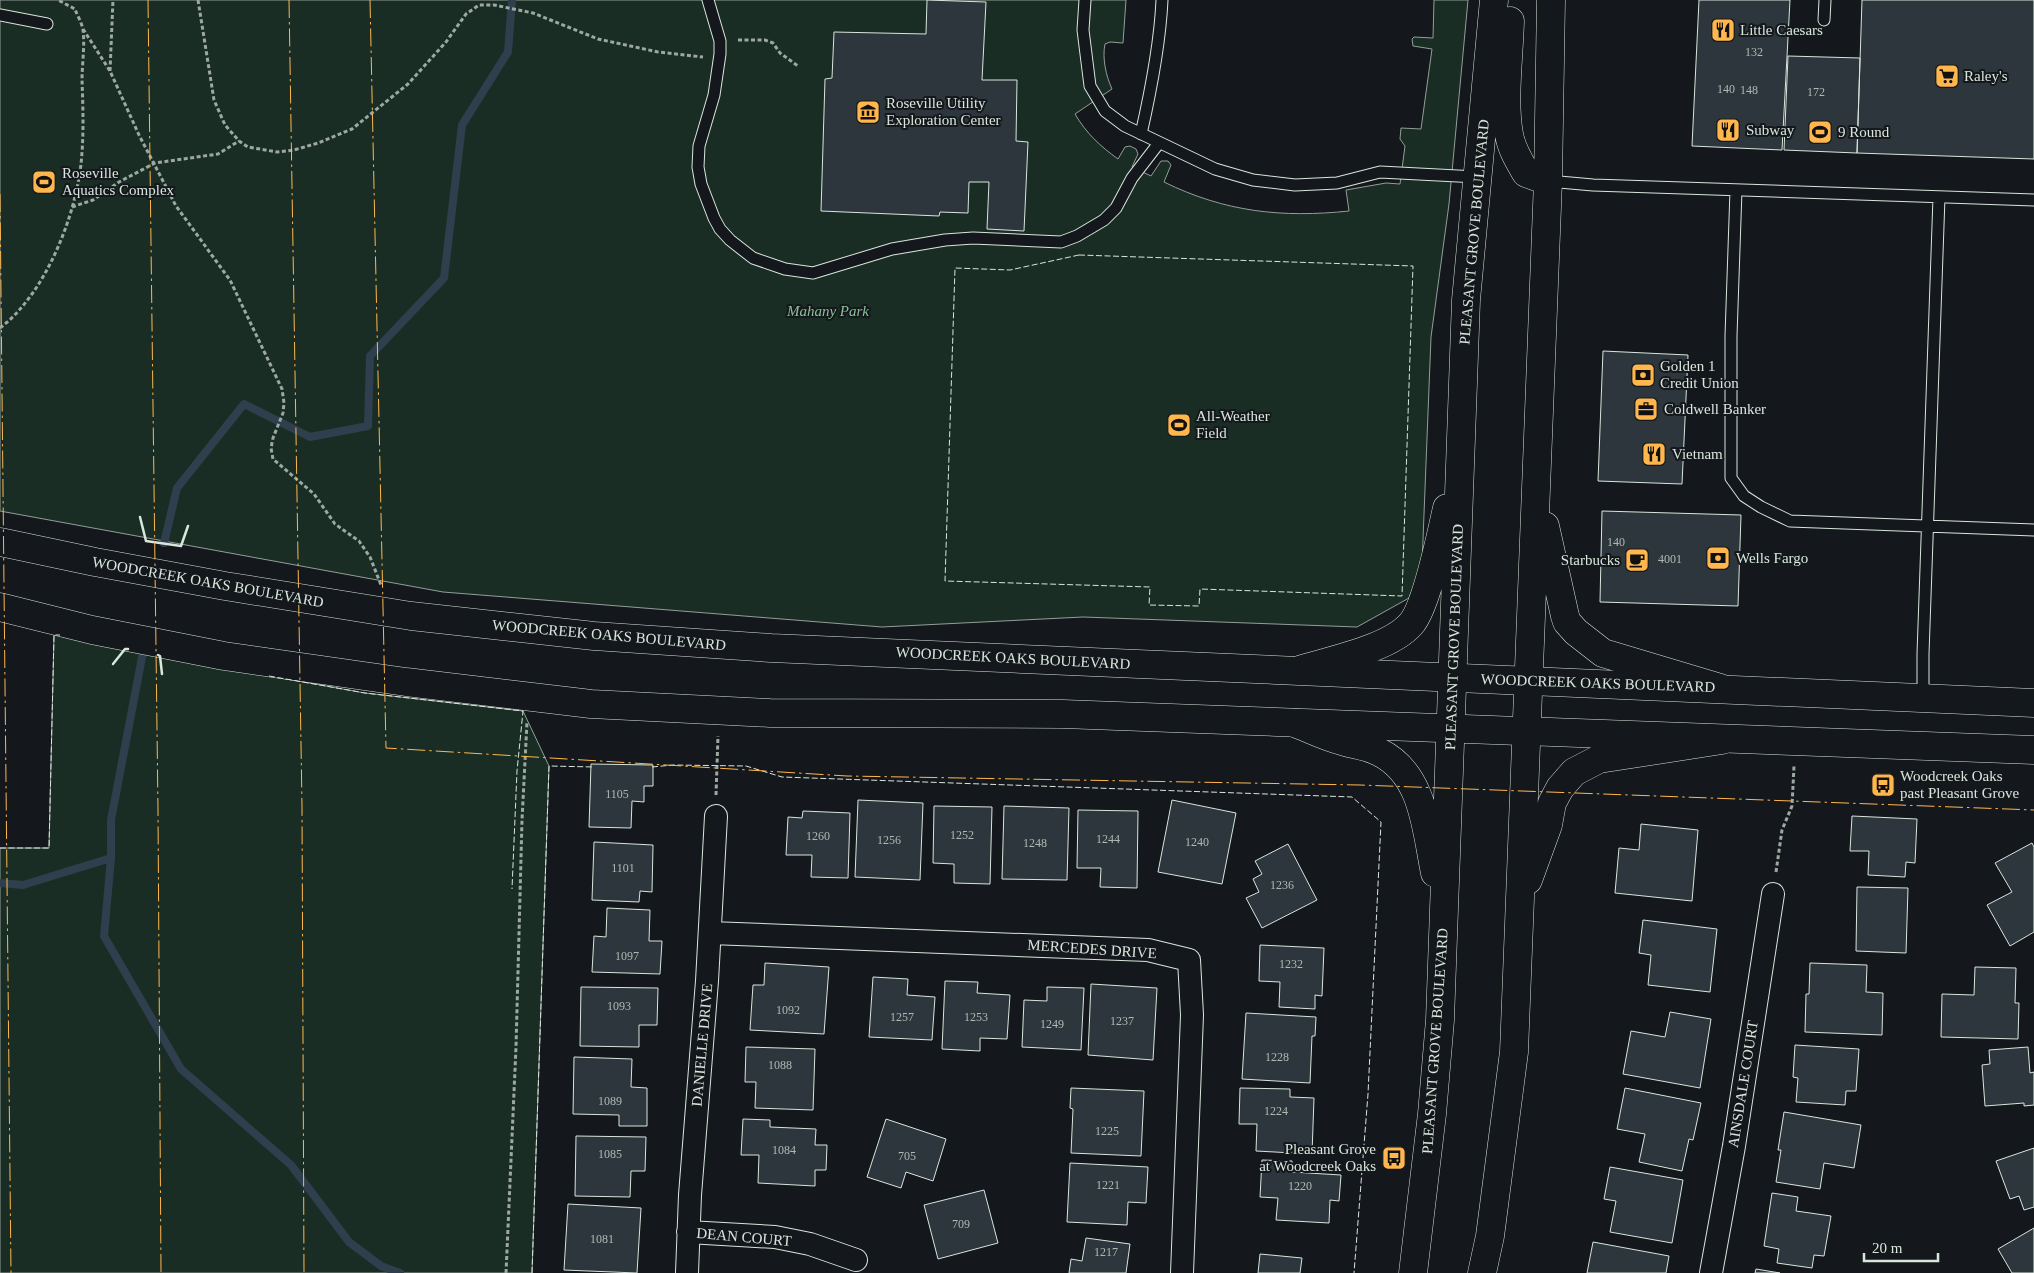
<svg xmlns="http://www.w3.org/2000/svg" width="2034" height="1273" font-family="'Times New Roman',serif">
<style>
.green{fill:#1a2d24;stroke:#939e99}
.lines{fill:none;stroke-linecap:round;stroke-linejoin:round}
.stream{stroke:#2f3f4d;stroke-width:8}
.building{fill:#2c363c;stroke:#d8e6dc}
.service-casing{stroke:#d8e6dc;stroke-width:13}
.minor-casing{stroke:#d8e6dc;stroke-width:24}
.secondary-casing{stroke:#d8e6dc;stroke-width:29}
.primary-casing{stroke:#d8e6dc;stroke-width:29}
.path{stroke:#9da8a2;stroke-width:3;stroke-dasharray:4 2.5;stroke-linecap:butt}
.service{stroke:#14181c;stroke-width:11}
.minor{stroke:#14181c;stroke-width:22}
.secondary{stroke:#14181c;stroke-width:28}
.primary{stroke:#14181c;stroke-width:28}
.fence{stroke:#d8e6dc;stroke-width:1;stroke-dasharray:6 2.5;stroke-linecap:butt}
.wall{stroke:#d8e6dc;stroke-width:2.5}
.power{stroke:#ffb74d;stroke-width:1;stroke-dasharray:18 4 2.5 4;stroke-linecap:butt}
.labels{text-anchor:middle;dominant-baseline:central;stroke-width:4;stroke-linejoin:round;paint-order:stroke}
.number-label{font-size:12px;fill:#adbab4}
.poi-label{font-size:15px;fill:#d8e6dc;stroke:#14181c;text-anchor:start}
.street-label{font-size:15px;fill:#d8e6dc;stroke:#14181c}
.park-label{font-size:15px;font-style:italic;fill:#8ac095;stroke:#14181c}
</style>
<rect width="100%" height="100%" fill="#14181c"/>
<path class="green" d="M0,0H1126L1123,43L1110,42L1105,44C1102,58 1106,76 1112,89L1075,114C1086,133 1100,146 1118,159L1125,147L1130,146L1136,149L1138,154L1132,167L1151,176L1161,161H1168L1171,165L1164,182C1225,212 1282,218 1349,211L1346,190L1386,183L1400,184L1405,146L1400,139L1401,128L1421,129L1432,49L1413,46L1412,39L1414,37L1433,38L1434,0H1468L1449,204L1431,337L1422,565L1409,598L1357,627L1083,617L882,627L443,592L0,511Z
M54,635L98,639L236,670L365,693L523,711L549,766L532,1273H0V848H49Z"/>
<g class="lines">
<path class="stream" d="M164,543L177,488L244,404L310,437L368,426L370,356L444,278L462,125L508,52L512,0
M143,652L111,820V858L104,936L181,1069L291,1165L349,1242L381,1266L400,1273
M0,883L23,885L111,858"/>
</g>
<path class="building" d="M927,0L986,2L982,80H1017L1016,141L1028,142L1024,231L987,229L989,182H969L968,213L940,212L939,216L821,211L825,79L832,78L834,32L926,34Z
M1699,0H1790L1782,150L1692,146Z
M1862,0H2034V159L1857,153Z
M1788,56L1860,58L1857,153L1784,150Z
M1603,351L1688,355L1682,484L1598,481Z
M1602,511L1741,515L1738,606L1600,602Z
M591,764L653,765V786H644V802L632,801L631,828L589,827Z
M858,800L923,803L920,880L855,877Z
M1172,800L1236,813L1222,884L1158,872Z
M934,806L992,807L990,884L954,883V864L933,863Z
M1004,806L1069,808L1067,880L1002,879Z
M1078,810L1138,811L1137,888L1100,887L1101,868H1077Z
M803,811L850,813L848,878L811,877L812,855H786L788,817L802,818Z
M1852,816L1917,819L1915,863L1906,862L1905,877L1868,875L1869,851H1850Z
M1641,824L1698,830L1692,901L1615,893L1619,848L1639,850Z
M594,842L653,845L652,892L640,891L639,902L592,900Z
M2032,843L2034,847V932L2010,946L1987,905L2012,892L1995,863Z
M1288,844L1317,900L1262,928L1246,898L1259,892L1253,879L1262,874L1255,861Z
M1857,887L1908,888L1906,953L1856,951Z
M607,908L650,910L649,941H662L660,974L592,972L594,936L606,937Z
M1643,920L1717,929L1710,992L1648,985L1651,955L1639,953Z
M1260,945L1324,948L1322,996L1315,995V1009L1279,1007L1280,982L1259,981Z
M765,963L829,967L824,1034L750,1030L753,985H764Z
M1810,963L1867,965L1866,992L1883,993L1882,1035L1805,1032L1806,994H1809Z
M1975,967L2016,968L2015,1003H2019L2018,1039L1941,1037L1942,994L1974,995Z
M873,977L908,979L907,995L935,997L932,1040L869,1037Z
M945,981L978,982L977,993L1010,995L1007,1039L980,1038V1051L942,1049Z
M1091,984L1157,988L1153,1060L1088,1055Z
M581,987L658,988L657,1025H639V1047L580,1046Z
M1047,987L1084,988L1081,1050L1022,1047L1024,1000L1047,1001Z
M1670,1012L1711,1019L1700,1088L1623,1074L1631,1031L1665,1037Z
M1246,1013L1316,1017L1315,1036H1312L1310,1083L1242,1079Z
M1795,1045L1859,1049L1856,1091H1846L1845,1105L1796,1102L1798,1078L1793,1077Z
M746,1047L815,1049L813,1110L755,1108L756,1082H745Z
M2028,1047L2030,1073L2034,1072V1105L2024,1106V1103L1985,1106L1982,1065L1990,1064L1989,1050Z
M574,1057L632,1059L631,1087L647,1088V1126H619V1115L573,1114Z
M1071,1088L1144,1091L1141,1156L1071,1153L1073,1109L1070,1108Z
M1240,1088L1290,1089V1097L1314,1098L1312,1154L1256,1151L1257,1124H1239Z
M1625,1088L1701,1103L1693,1140L1689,1139L1682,1171L1639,1162L1645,1134L1617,1129Z
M1784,1112L1861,1125L1854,1168L1824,1163L1820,1189L1776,1182L1781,1150H1778Z
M743,1119L770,1120V1127L816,1129L815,1145H827L826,1170H815V1186L758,1183L759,1155H741Z
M886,1119L946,1139L933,1181L906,1172L901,1188L867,1177Z
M576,1136L646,1137L645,1171H631L630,1197L575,1196Z
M2034,1148V1207L2024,1210L2019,1196L2010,1199L1996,1161Z
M1262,1160L1292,1161V1172L1341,1175L1339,1201L1330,1200L1329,1223L1276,1220L1278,1198L1260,1197Z
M1070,1163L1148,1167L1146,1203L1128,1202L1127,1225L1067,1222Z
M1610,1167L1683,1180L1672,1243L1610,1232L1616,1201L1604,1199Z
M984,1190L998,1243L938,1259L924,1205Z
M1772,1193L1798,1197L1796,1211L1831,1216L1824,1256L1814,1255L1812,1268L1777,1263L1779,1249L1764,1246Z
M568,1204L641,1208L637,1273L564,1270Z
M2034,1228V1273H2012L1998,1249Z
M1086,1238L1130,1244L1126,1273H1069L1071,1259L1082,1261Z
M1593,1242L1669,1256L1666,1273H1587Z
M1260,1254L1302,1258L1300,1273H1258Z
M1756,1269L1780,1273H1755Z"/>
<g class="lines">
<g class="service-casing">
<path id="service" d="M708,0L720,41V54L714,95L699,146L698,167L701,184L714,218L720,229L730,240L753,258L785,269L813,273L892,249L945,240L973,238L1061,242L1077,236L1104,220L1116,208L1132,178L1159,143
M1085,0L1083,30L1090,86L1105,111L1125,126L1215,169L1253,180L1295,185L1337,183L1380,172L1477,177
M0,15L47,24
M1824,20L1825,0
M1141,134C1151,90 1160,45 1162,0
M1548,181L1593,185L2034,200
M1736,190L1731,336V478L1744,496L1761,507L1790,521L2034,530
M1923,697V654L1939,197"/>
</g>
<g class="minor-casing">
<path id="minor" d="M710,933L1148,950L1189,960L1192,1015L1182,1273
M688,1232L775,1237L810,1244L856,1260
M687,1273L690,1195L707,981L716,816
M1711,1273L1734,1146L1773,894"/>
</g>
<g class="secondary-casing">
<path id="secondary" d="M0,542L95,562L225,586L411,616L594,636L771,648L2034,703
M0,607L92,630L224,656L406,682L591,704L770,713L1063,714L2034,750"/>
</g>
<g class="primary-casing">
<path id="primary" d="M1510,21C1509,56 1503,101 1509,134C1511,148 1519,161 1526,173L1548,181
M1545,526L1565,616L1567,622L1576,632L1603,653L1720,688
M1299,670C1331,660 1389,649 1411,624C1427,606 1441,534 1447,508
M1295,723C1310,729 1326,737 1342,741C1354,745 1367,746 1379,752C1424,774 1426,829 1435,873
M1528,880L1548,825L1552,803L1560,788L1574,772L1599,759L1722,740
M1413,1273L1432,1114L1440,1020L1466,300L1494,0
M1482,1273L1490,1236L1514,1052L1548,181L1551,0"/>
</g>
<path class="path" d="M198,0L214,100L225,125L239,141L248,147L277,152L294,150L318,143L352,129L408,84L446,42L466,14L479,5H494L533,13L598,39L658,52L703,57
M83,29L110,71L139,135L176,206L230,280L282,389L284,403L283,413L273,438L271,448L273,459L314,494L335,524L359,541L370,557L381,585
M738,40H765L773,43L780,53L798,66
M110,71L113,0
M72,207L93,200L119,182L155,163L218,154L239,141
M0,328C45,294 75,218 81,164C84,136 83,107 82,80C82,64 85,46 83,30C82,23 77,15 75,9L58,0
M716,795L718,736
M1776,872L1782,830L1792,806L1794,766
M506,1273L516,1047L522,820L527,722"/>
<use href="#service" class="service"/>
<use href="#minor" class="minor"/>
<use href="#secondary" class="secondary"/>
<use href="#primary" class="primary"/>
<path class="fence" d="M1079,255L1413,266L1402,596L1200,589L1199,606L1149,605L1150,587L945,581L955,268L1010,270Z
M269,676L365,693L523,711L517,771L512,889
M652,767L673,765L746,766L782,777L1352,797L1381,822L1368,1094L1354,1273
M0,848H49L54,635H60
M532,1273L549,766L594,767"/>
<path class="wall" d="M140,517L146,541L181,546L188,526
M158,655L160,656L162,674
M113,664L125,649H128"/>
<path class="power" d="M148,0L158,810L161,1273
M289,0L302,806L304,1273
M370,0L386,748L847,776L1360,785L2034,810
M0,194L11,1273"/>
</g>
<defs>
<g id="restaurant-square" transform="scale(1.25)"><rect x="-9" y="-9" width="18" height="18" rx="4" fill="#ffb74d" stroke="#14181c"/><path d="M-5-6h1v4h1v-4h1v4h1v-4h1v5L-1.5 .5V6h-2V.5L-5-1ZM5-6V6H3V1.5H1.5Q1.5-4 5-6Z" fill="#111"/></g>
<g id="supermarket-square" transform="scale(1.25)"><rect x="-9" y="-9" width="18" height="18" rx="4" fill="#ffb74d" stroke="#14181c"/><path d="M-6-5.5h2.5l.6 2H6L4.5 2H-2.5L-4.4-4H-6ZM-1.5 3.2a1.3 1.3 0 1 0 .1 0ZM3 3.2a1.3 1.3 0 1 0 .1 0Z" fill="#111"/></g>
<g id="museum-square" transform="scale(1.25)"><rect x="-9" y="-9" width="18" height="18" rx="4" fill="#ffb74d" stroke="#14181c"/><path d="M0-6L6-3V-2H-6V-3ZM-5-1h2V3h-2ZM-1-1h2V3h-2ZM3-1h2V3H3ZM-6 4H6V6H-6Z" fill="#111"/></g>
<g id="stadium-square" transform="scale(1.25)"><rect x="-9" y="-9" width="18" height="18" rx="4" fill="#ffb74d" stroke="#14181c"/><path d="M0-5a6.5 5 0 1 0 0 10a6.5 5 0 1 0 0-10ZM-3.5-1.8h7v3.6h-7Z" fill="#111"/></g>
<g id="bank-square" transform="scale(1.25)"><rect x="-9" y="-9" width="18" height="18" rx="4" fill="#ffb74d" stroke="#14181c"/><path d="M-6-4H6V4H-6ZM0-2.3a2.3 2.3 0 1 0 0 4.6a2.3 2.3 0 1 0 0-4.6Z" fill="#111"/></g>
<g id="office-square" transform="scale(1.25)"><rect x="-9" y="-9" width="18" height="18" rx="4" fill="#ffb74d" stroke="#14181c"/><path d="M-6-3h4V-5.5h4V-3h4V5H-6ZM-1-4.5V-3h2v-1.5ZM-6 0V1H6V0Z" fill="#111"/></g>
<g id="cafe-square" transform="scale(1.25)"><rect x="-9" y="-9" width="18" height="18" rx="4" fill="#ffb74d" stroke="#14181c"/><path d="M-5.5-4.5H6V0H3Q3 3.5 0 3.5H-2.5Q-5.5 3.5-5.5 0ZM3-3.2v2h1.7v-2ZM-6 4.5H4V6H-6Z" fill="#111"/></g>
<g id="bus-square" transform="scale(1.25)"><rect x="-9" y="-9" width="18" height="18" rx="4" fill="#ffb74d" stroke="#14181c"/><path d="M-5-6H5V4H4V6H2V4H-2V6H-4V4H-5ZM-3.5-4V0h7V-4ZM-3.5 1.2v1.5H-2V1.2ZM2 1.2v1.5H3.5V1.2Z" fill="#111"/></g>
</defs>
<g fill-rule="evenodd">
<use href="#restaurant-square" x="1723" y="30"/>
<use href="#supermarket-square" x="1947" y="76"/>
<use href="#museum-square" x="868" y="112"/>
<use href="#restaurant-square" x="1728" y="130"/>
<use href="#stadium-square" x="1820" y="132"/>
<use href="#stadium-square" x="44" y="182"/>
<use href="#bank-square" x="1643" y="375"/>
<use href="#office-square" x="1646" y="409"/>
<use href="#stadium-square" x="1179" y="425"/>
<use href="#restaurant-square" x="1654" y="454"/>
<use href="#bank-square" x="1718" y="558"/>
<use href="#cafe-square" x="1637" y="560"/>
<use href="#bus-square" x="1883" y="785"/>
<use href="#bus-square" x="1394" y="1158"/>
</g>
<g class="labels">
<g class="number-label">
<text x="1754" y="52">132</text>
<text x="1726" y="89">140</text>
<text x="1749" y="90">148</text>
<text x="1816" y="92">172</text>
<text x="1616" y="542">140</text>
<text x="1670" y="559">4001</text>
<text x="617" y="794">1105</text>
<text x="962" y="835">1252</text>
<text x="818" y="836">1260</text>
<text x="1108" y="839">1244</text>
<text x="889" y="840">1256</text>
<text x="1197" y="842">1240</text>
<text x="1035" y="843">1248</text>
<text x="623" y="868">1101</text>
<text x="1282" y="885">1236</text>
<text x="627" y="956">1097</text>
<text x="1291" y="964">1232</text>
<text x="619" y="1006">1093</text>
<text x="788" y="1010">1092</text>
<text x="902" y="1017">1257</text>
<text x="976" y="1017">1253</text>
<text x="1122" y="1021">1237</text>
<text x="1052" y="1024">1249</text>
<text x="1277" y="1057">1228</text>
<text x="780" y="1065">1088</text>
<text x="610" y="1101">1089</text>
<text x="1276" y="1111">1224</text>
<text x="1107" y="1131">1225</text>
<text x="784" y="1150">1084</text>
<text x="610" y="1154">1085</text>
<text x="907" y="1156">705</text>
<text x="1108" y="1185">1221</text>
<text x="1300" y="1186">1220</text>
<text x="961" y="1224">709</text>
<text x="602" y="1239">1081</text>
<text x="1106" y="1252">1217</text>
</g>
<g class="poi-label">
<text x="1740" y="30">Little Caesars</text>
<text x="1964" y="76">Raley's</text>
<text x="886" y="103">Roseville Utility<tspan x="886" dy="17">Exploration Center</tspan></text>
<text x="1746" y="130">Subway</text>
<text x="1838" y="132">9 Round</text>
<text x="62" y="173">Roseville<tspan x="62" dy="17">Aquatics Complex</tspan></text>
<text x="1660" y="366">Golden 1<tspan x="1660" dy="17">Credit Union</tspan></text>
<text x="1664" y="409">Coldwell Banker</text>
<text x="1196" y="416">All-Weather<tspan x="1196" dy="17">Field</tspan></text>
<text x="1672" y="454">Vietnam</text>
<text x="1736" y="558">Wells Fargo</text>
<text x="1620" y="560" text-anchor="end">Starbucks</text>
<text x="1900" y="776">Woodcreek Oaks<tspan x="1900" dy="17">past Pleasant Grove</tspan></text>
<text x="1376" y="1149" text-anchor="end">Pleasant Grove<tspan x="1376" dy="17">at Woodcreek Oaks</tspan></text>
</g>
<g class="street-label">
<text transform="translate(1474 232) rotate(-85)">PLEASANT GROVE BOULEVARD</text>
<text transform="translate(208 582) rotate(10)">WOODCREEK OAKS BOULEVARD</text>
<text transform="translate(609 635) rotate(5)">WOODCREEK OAKS BOULEVARD</text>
<text transform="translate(1454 637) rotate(-88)">PLEASANT GROVE BOULEVARD</text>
<text transform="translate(1013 658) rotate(3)">WOODCREEK OAKS BOULEVARD</text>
<text transform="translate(1598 683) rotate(2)">WOODCREEK OAKS BOULEVARD</text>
<text transform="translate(1092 949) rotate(4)">MERCEDES DRIVE</text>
<text transform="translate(1435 1041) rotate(-86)">PLEASANT GROVE BOULEVARD</text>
<text transform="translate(702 1045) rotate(-85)">DANIELLE DRIVE</text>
<text transform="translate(1743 1084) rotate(-81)">AINSDALE COURT</text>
<text transform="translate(744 1237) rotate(5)">DEAN COURT</text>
</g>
<g class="park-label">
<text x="828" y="311">Mahany Park</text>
</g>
</g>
<path d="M1864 1253v8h74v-8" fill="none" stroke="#d8e6dc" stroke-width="2.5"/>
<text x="1872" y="1253" font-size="15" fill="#d8e6dc" stroke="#14181c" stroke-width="4" paint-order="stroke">20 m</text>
</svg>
